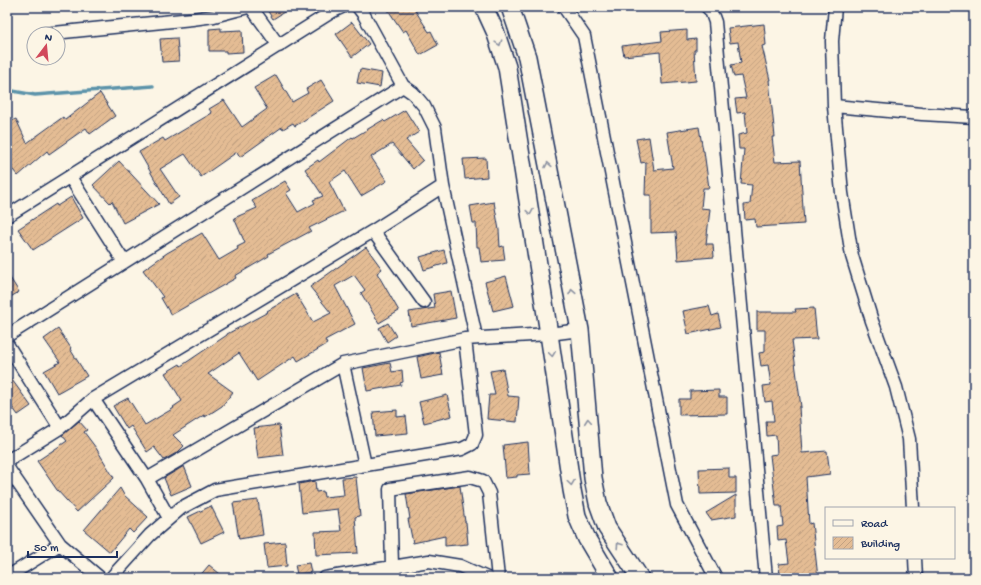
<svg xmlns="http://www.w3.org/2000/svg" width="981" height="585" font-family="'Gochi Hand',sans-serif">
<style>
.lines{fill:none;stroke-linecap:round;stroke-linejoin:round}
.stream{stroke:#5b93aa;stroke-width:3.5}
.building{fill:url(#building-hatch);stroke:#1b2f5e}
.street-casing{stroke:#1b2f5e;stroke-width:15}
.secondary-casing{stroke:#1b2f5e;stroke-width:20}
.street{stroke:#fcf5e5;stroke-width:12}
.secondary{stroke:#fcf5e5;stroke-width:17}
.oneway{stroke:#8c92a2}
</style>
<defs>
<pattern id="building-hatch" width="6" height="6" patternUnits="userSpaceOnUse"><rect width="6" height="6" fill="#e4bc94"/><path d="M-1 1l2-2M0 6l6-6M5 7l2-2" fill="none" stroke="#c3a282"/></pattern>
</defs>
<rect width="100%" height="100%" fill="#fcf5e5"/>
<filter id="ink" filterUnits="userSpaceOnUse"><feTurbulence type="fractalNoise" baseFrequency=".025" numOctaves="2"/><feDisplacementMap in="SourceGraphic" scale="8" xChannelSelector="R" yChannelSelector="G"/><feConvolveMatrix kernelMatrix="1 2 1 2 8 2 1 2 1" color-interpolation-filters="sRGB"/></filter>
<g filter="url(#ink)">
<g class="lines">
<path class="stream" d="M7,90L35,95L153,86"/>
</g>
<path class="building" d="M265,7H292L273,19Z
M386,7H413L429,32L431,31L438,45L420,55L406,30L403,32Z
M352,22L369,44L352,57L336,34Z
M764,24L766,45L762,46L770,80H769L775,137H772L775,162L800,161L804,224L756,227L755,219L745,220L744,205L750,204L752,185L741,184L744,149H739L738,135L747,133L745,112L737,113L735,99L746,98L741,76L734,77L731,65L741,63L738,42L730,43L728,28Z
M221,28V31L242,30L243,52L226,53V51H209V29Z
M687,30V40L696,39V50H694L696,81L662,84L660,52L624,56L622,46L662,41L661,32Z
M177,38L179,61L162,62L160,39Z
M360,69L382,73L380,87L357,83Z
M276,75L292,102L308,93L306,89L321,80L334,101L295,126L293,123L283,129L282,127L240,157L237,152L201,177L185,154L160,169L179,197L169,204L139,152L163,138L165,141L212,113L209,109L224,100L242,127L267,109L254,88Z
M100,93L115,116L90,134L86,128L49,154L47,151L18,176L7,163V123L16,119L27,143L63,117L65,120Z
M405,110L419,132L406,140L423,160L413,169L392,144L371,157L387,181L361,196L345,171L329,182L344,211L309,228L311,231L268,254L269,256L235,276L236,278L171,315L161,298L163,297L143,270L167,253L202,233L219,260L238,249L237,247L245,243L234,218L257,208L252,201L285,181L291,190L286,193L298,212L315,203L313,200L323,196L305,169L318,160L319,162L352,137L353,138L383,120L385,122Z
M699,127L703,151H704L709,188H703L701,208L710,209L706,244H713L714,257L678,260L676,232L651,233V195H645L646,162L641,163L636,139L649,137L654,170L673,168L667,132Z
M486,158L487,177L465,179L463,159Z
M119,161L159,204L123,223L112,201L110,203L93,185Z
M71,197L83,218L33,250L18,229L56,204L57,206Z
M494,202L499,230L500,247L503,246L505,260L481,262L479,247H477L476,223H473L470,206Z
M366,247L382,269L377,273L399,311L379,323L361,293L365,290L354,275L335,286L355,324L325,340L327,344L298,361L295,356L257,381L239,353L208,374L233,392L222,406L205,417L204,415L173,435L184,446L178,452L164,460L154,447L147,452L131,426L127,429L113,406L128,398L145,425L174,408L173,407L182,401L165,373L180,364L181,366L227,335V334L268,312L267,311L296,294L313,322L331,313L310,287Z
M444,250L447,263L424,270L420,257Z
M7,273L19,292L7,299Z
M506,276L514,306L493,311L485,282Z
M451,291L456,318L411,326L409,312L435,308L433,294Z
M709,306L712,316L718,314L721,327L688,334L683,311Z
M814,308L817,339L792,340L801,407H799L802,453L827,451L830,474L806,477L809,524L812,523L818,578H780L779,564L789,563L786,540L778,541L777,527L783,526L781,506H776L770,455L777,454L776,435L767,436L766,421H774L772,401L765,402L763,386L771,385L768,365L761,366L759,353L765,352V330H757V312H796L795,309Z
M388,323L396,336L387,342L379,328Z
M58,329L71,348L70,349L87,376L57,393L44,371L60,362L44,339Z
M439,352L443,375L421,379L417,357Z
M390,363L392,372L402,370L403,382L400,383L401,385L367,391L363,368Z
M503,369L508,396L519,397L517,422L487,419L489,395H495L490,371Z
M7,373L31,406L18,415L7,400Z
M719,390V397H727V414L679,415V399H690V391Z
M447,395L452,416L424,423L419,402Z
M397,410V417L406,416L408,433L375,436L373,412Z
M79,421L87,430L84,432L96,448L114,478L77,512L57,490L37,461L67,441L62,435Z
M279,425L283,455L258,458L254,428Z
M528,442L530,474L517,475V477L506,478L503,445Z
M184,466L192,486L171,495L164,478Z
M729,468V478H736V493L700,494L699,469Z
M356,477L360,516L355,517L358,553L316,555L315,532L341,531L338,509L302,513L299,484L315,481L316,492L323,491L324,497L344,495L342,478Z
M460,486L465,522H466L468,544L445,546V536L413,543L408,519H410L406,494Z
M120,488L124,495L148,517L133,533L129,529L110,552L84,530Z
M736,495V516L711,520L706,513Z
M258,500L263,535L239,539L233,503Z
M211,506L224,532L201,543L188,517Z
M285,542L287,566L267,568L264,544Z
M309,563L311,572L297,574L295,565Z
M209,565L225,578H198Z"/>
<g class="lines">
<g class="street-casing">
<path id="street" d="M251,7L279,46
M358,7L364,15L403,86L413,93L424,106L435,128L443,186
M564,7L584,36L677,505L716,578
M707,7L711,11L715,22L766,578
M835,7L832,41L834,106L842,193L852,256L872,321L896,387L909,439L913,508
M44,34L192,19L214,16L248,7
M834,106L922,114L974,117
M70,177L124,262
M7,216L333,11L342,7
M373,231L424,302
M7,336L403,86
M7,344L60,428
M343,364L365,465
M93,399L147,479L343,364L465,339
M7,461L60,428L93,399L373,231L443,186L476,337
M7,467L60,544
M147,479L169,518
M915,558L916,578
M7,577L60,544L100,578
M111,578L150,535L181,508L215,490L462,449L472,444L476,435L465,339L549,334L580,330
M325,578L429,561L460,566L487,578
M396,578L392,566L390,489L470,477L483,481L489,493L498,578"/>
</g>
<g class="secondary-casing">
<path id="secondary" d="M484,7L495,31L507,67L549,334L572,490L577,516L587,539L610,578
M510,7L527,57L580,330L593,478L598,503L607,528L640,578"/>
</g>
<use href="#street" class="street"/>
<use href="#secondary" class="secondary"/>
</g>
<defs><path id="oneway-chevron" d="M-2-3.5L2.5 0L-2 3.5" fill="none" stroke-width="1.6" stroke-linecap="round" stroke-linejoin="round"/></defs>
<g class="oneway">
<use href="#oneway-chevron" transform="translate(499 43) rotate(72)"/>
<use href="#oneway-chevron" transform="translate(548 165) rotate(-101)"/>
<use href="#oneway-chevron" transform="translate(530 212) rotate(81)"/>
<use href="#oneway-chevron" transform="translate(572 292) rotate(-101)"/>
<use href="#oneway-chevron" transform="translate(552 354) rotate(82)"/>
<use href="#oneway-chevron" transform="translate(588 421) rotate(-95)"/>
<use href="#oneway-chevron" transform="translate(571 483) rotate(82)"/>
<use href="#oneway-chevron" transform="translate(619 545) rotate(-123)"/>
</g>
</g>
<rect width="981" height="585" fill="none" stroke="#fcf5e5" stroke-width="24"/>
<rect x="12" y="12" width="957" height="561" fill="none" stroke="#1b2f5e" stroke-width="1.5" filter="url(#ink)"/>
<rect x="825" y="507" width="130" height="52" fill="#fcf5e5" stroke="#a2a6af"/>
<rect x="833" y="520" width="20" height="6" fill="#fcf5e5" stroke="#a2a6af"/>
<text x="861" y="527" font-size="12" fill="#1b2f5e">Road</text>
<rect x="833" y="537" width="20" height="12" fill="url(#building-hatch)" stroke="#a2a6af"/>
<text x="861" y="547" font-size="12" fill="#1b2f5e">Building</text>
<g transform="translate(46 46) rotate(16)"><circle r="19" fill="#fcf5e5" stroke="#a2a6af"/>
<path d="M0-3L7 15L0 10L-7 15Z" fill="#d1495b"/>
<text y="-6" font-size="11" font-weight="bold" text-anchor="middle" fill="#1b2f5e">N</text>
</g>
<path d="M28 551v6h89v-6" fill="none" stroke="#1b2f5e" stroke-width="2"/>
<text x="34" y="551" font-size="12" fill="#1b2f5e" stroke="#fcf5e5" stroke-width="3" paint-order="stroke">50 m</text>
</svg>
